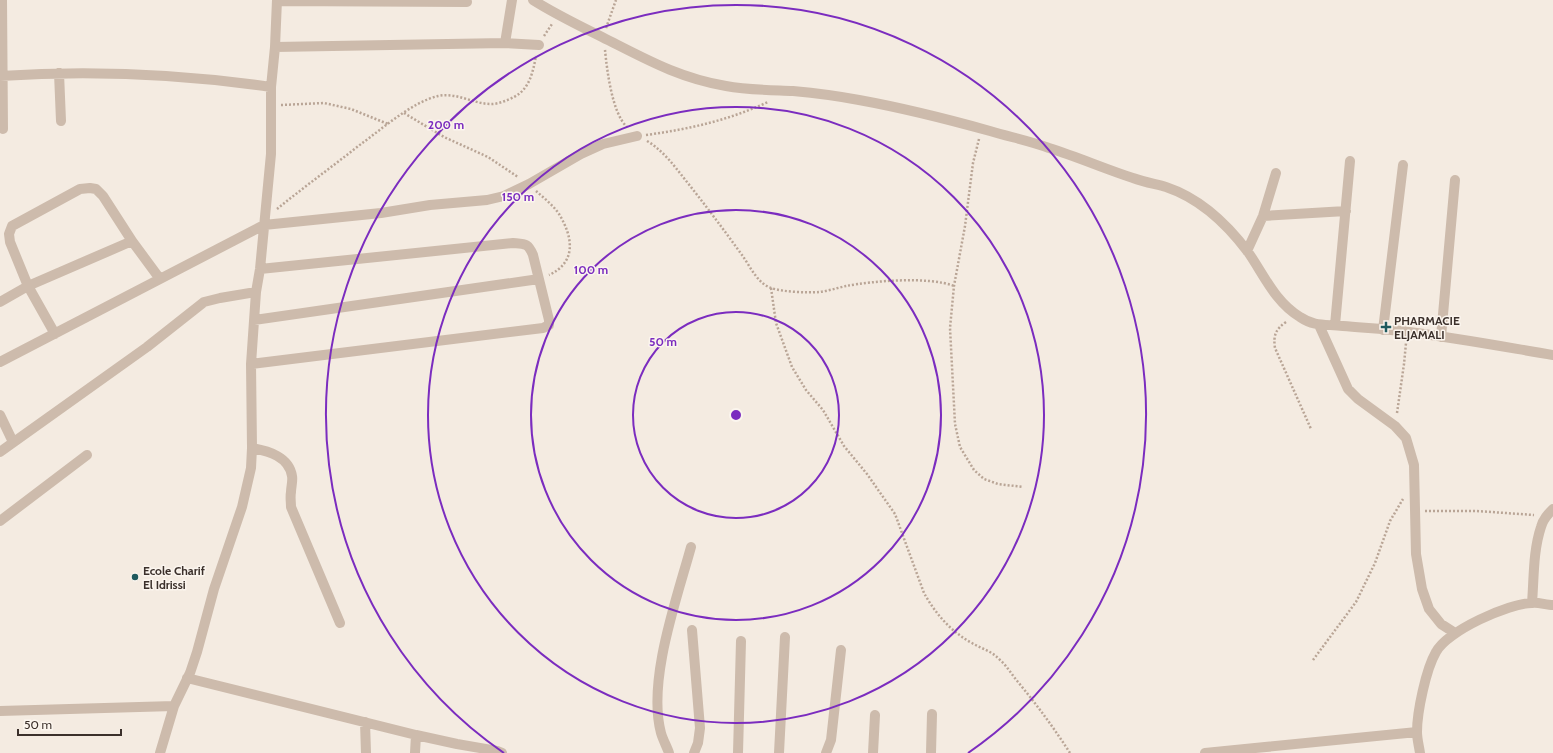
<svg xmlns="http://www.w3.org/2000/svg" width="1553" height="753" font-family="Cabin,sans-serif">
<style>
.lines{fill:none;stroke-linecap:round;stroke-linejoin:round}
.path{stroke:#b9a596;stroke-width:2.5;stroke-dasharray:2 2;stroke-linecap:butt}
.street{stroke:#cdbbac;stroke-width:10}
.ring{fill:none;stroke:#7b2cbf;stroke-width:2}
.poi-dot{fill:#1f5a5e;stroke:#fbf5ee;stroke-width:1.5}
.labels{text-anchor:middle;dominant-baseline:central;stroke-width:3;stroke-linejoin:round;paint-order:stroke}
.poi-label{font-size:12px;font-weight:bold;fill:#3b302b;stroke:#fbf5ee;text-anchor:start}
.centre{fill:#7b2cbf;stroke:#fbf5ee;stroke-width:2}
.ring-label{font-size:12px;text-anchor:middle;font-weight:bold;fill:#7b2cbf;stroke:#fbf5ee;stroke-width:3;stroke-linejoin:round;paint-order:stroke}
</style>
<rect width="100%" height="100%" fill="#f4ebe1"/>
<g class="lines">
<path class="path" d="M606,28L616,0
M544,36L552,24
M605,50C607,70 612,113 627,127
M281,105L324,103L351,109L388,124
M404,113L444,137L488,157L518,177
M646,135C690,129 729,120 768,102
M979,139L973,163L965,226L954,286L950,328L955,424L960,447L974,470L984,479L998,484L1023,487
M647,141C664,151 675,167 687,182C706,206 724,230 742,255C750,266 757,283 771,288C783,292 807,293 819,292C828,291 837,288 846,286C873,281 928,276 954,286
M536,191C544,198 553,205 559,214C573,237 577,262 549,275
M277,209C304,187 333,166 361,144C382,129 412,102 438,96C457,92 473,104 491,104C499,104 508,100 514,97C530,89 533,71 536,56
M771,288L776,323L792,367L806,390L823,410L844,446L867,474L895,514L924,593C935,613 951,632 972,643C982,649 992,651 1000,660C1007,666 1012,675 1018,682C1037,705 1054,728 1070,753
M1286,322C1276,329 1273,335 1275,348L1311,429
M1397,413L1404,364L1406,343
M1425,511H1477L1534,515
M1313,660L1356,602L1375,563L1390,521L1403,499"/>
<path class="street" d="M2,0L3,129
M512,0L505,43L539,45
M533,0C555,14 578,25 602,37C644,58 678,78 726,86C748,90 770,90 793,91C815,93 838,96 859,100C903,108 947,119 990,131C1010,137 1030,141 1049,148C1078,157 1105,169 1133,178C1144,182 1155,184 1166,187C1199,198 1227,224 1248,252C1264,275 1275,302 1300,317C1315,327 1325,324 1343,326C1365,328 1387,329 1409,332C1457,338 1505,347 1553,355
M277,1L467,2
M275,47L505,43
M59,73L61,121
M0,76C91,70 181,74 271,87
M1263,216L1346,211
M1247,251L1263,216L1276,173
M0,302L28,286L132,241
M254,320L539,279
M1319,325L1348,389L1358,399L1395,426L1406,438L1414,465L1416,554L1422,589L1429,609L1441,624L1455,633
M1335,325L1350,161
M1383,330L1403,165
M55,334L28,286L10,242L9,234L12,226L80,189L90,188L96,189L103,196L132,241L160,279
M1441,337L1455,180
M0,362L264,225L381,213L430,205L487,200L504,196L529,184L581,154L603,144L637,136
M251,364L543,328L549,325V320L533,255C528,243 525,244 513,243L260,269
M0,415L13,442
M252,448C269,451 289,457 292,476C293,481 291,487 291,492C290,497 291,502 291,507L340,623
M0,452L147,347L204,302L220,298L256,292
M0,521L87,455
M1532,603C1534,578 1533,551 1541,527C1543,519 1548,514 1553,509
M692,630L700,728L698,743L694,753
M187,678L416,735L457,744L497,751L502,753
M0,711L174,706
M365,722L366,753
M160,753L174,706L190,673L197,652L214,589L242,507L251,468L252,448L251,364L256,292L260,269L271,154V87L275,47L277,0
M415,753L416,735
M669,753C667,747 663,740 661,733C647,681 677,598 691,547
M738,753L741,641
M779,753L785,637
M826,753L831,740L841,650
M873,753L875,715
M931,753L932,714
M1205,753L1417,732
M1420,753C1419,746 1417,739 1417,732C1417,712 1426,669 1436,652C1447,631 1509,603 1532,603C1538,602 1546,605 1553,605"/>
</g>
<g class="ring">
<circle cx="736" cy="415" r="103"/>
<circle cx="736" cy="415" r="205"/>
<circle cx="736" cy="415" r="308"/>
<path d="M504 753A410 410 0 1 1 968 753"/>
</g>
<g class="poi-dot">
<path d="M1384 321h4v4h4v4h-4v4h-4v-4h-4v-4h4z"/>
<circle cx="135" cy="577" r="4"/>
</g>
<g class="labels">
<g class="poi-label">
<text x="1394" y="320">PHARMACIE<tspan x="1394" dy="14">ELJAMALI</tspan></text>
<text x="143" y="570">Ecole Charif<tspan x="143" dy="14">El Idrissi</tspan></text>
</g>
</g>
<circle cx="736" cy="415" r="6" class="centre"/>
<g class="ring-label">
<text x="446" y="129">200 m</text>
<text x="518" y="201">150 m</text>
<text x="591" y="274">100 m</text>
<text x="663" y="346">50 m</text>
</g>
<path d="M18 729v6h103v-6" fill="none" stroke="#3b302b" stroke-width="2"/>
<text x="24" y="729" font-size="12" fill="#3b302b" stroke="#fbf5ee" stroke-width="3" paint-order="stroke">50 m</text>
</svg>
